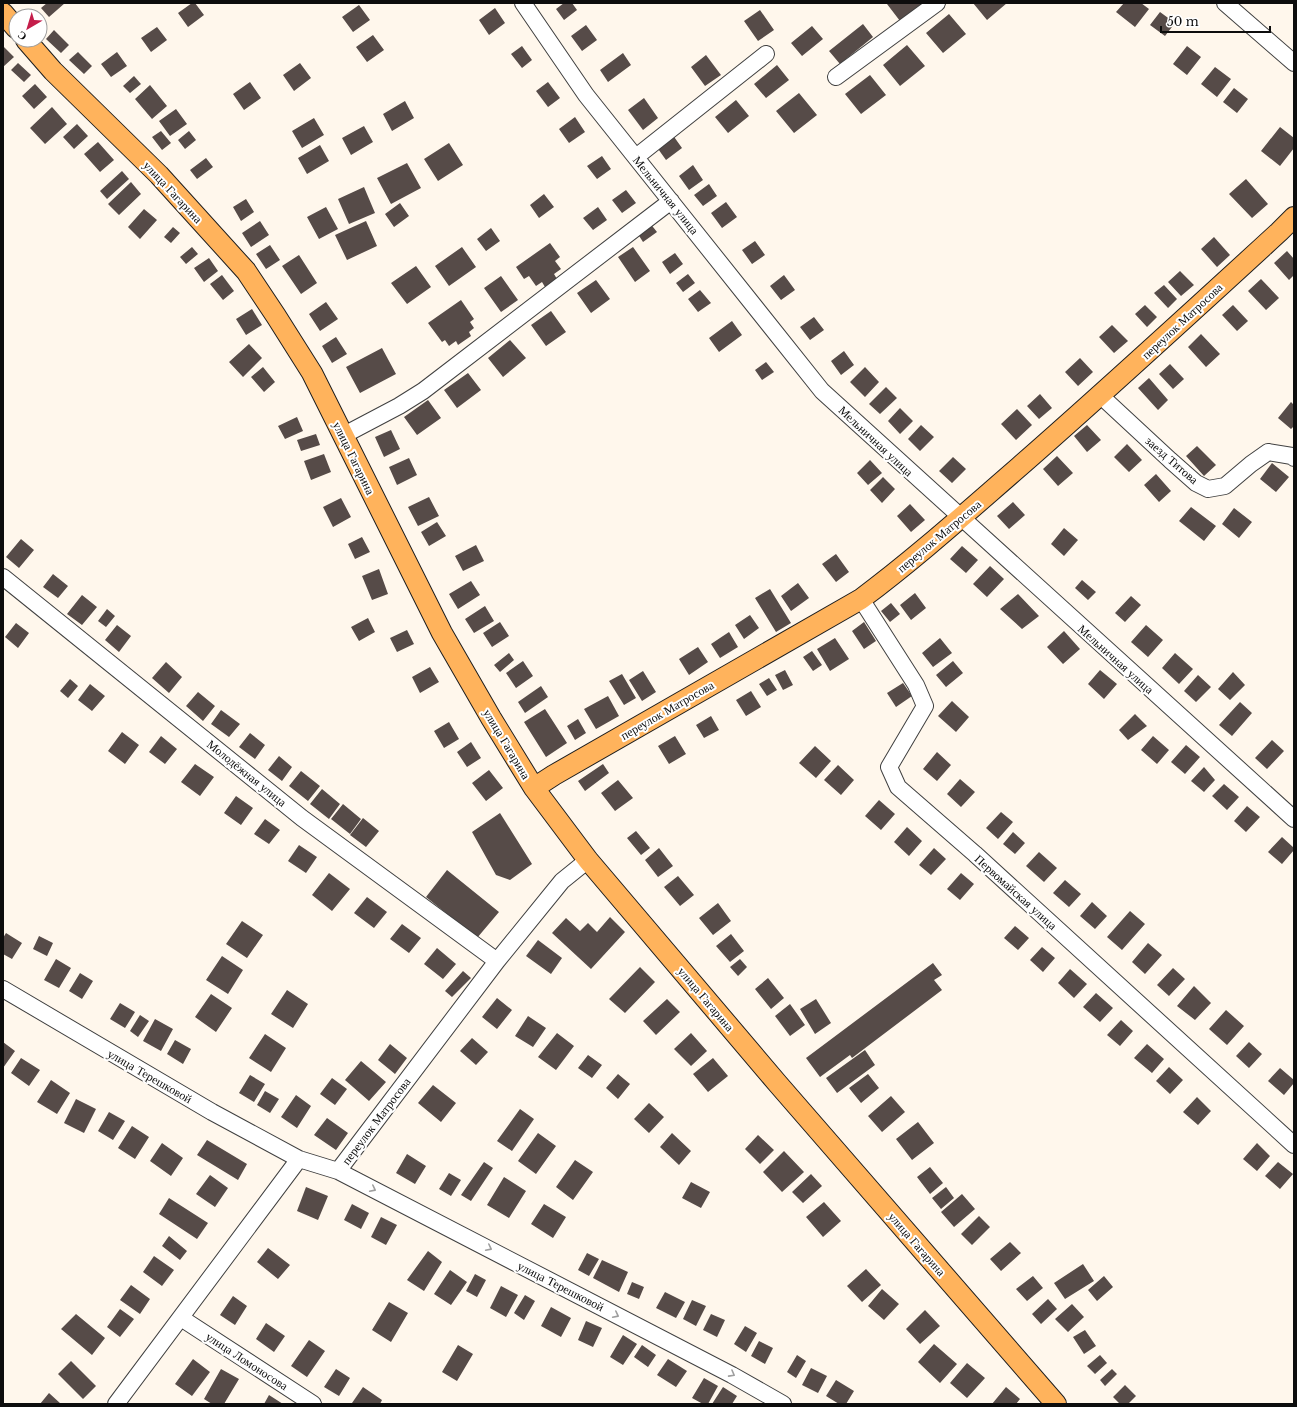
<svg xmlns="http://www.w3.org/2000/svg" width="1297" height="1407" font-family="'Libre Baskerville',serif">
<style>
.building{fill:#564b48}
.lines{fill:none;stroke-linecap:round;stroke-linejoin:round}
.minor-casing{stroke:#404040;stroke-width:18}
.major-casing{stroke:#1e1e1e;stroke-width:22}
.minor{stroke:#fff;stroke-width:16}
.major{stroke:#ffb35c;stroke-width:20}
.oneway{stroke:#9e9e9e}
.labels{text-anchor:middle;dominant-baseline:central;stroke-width:4;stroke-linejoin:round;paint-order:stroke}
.street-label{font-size:12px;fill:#0d0d0d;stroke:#fff}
</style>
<rect width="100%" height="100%" fill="#fff7ec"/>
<path class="building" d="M47,3H65L49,17L41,8Z
M192,3H195L204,15L188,27L178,13Z
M564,3H572L577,10L564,20L556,9Z
M888,3H920L921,5L900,21L887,4Z
M973,3H1007L987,20Z
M1124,3H1141L1149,9L1135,27L1116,12Z
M359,5L370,20L353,32L342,17Z
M495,8L505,23L489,35L479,20Z
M760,10L774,30L758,41L744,21Z
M1160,12L1175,23L1165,36L1150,25Z
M949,14L966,34L943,53L926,33Z
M863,24L873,37L840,64L829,51Z
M586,25L597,40L582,51L571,36Z
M812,26L823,39L802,56L791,43Z
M157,27L167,40L151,52L141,38Z
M54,30L69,45L61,53L46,39Z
M373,35L384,50L367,62L356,47Z
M907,45L925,66L900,86L883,65Z
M3,46L14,57L3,67Z
M522,46L532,60L522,68L511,54Z
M1187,46L1201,57L1187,75L1173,64Z
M78,52L92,66L84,74L69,60Z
M117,52L127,66L111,77L101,64Z
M623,53L631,65L608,82L600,70Z
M706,55L721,75L705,86L691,67Z
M18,63L31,75L24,82L11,70Z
M300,63L311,78L294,91L283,75Z
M777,65L789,80L766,98L754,84Z
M1215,67L1231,79L1217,97L1201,84Z
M870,75L886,95L861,114L845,94Z
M134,76L141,84L130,93L123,86Z
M250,82L261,98L244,110L233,94Z
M548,82L560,98L548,107L536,91Z
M35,84L47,97L34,109L22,96Z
M150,85L167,106L152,119L135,99Z
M1234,88L1248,99L1237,113L1223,102Z
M799,93L817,115L794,133L776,111Z
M644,98L658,118L643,130L628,110Z
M736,100L749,116L728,133L715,117Z
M405,101L414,118L392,131L383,114Z
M52,107L67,124L45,144L30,128Z
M176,109L187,124L170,136L159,121Z
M575,117L585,132L569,143L559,129Z
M314,118L324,135L302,148L292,131Z
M77,124L88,136L74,149L63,137Z
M364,126L373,142L351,155L342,138Z
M1280,127L1294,138V148L1280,166L1261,151Z
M161,131L171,143L162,150L152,137Z
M189,131L196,140L185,149L178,140Z
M672,134L682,148L666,160L656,146Z
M98,142L114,160L100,172L84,154Z
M449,143L463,165L438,181L424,159Z
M320,145L329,161L307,174L298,158Z
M602,156L611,169L597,179L587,166Z
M206,158L213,167L197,179L190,170Z
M407,163L421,188L391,204L377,178Z
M693,165L703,180L689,190L679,176Z
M122,171L129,179L107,199L100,191Z
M1246,179L1268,204L1252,218L1229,194Z
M131,182L141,194L119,215L108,204Z
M709,184L717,196L703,206L694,195Z
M364,187L375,213L349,224L338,199Z
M626,190L636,203L622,213L612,200Z
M544,194L554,207L539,218L530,205Z
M246,199L254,212L241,221L233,207Z
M726,202L737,217L722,228L711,213Z
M400,203L409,216L394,227L385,214Z
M326,207L338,229L319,239L307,217Z
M598,207L607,220L593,230L583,218Z
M144,209L157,220L140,239L128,227Z
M260,221L269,235L251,247L242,233Z
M366,221L377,246L347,260L335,235Z
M649,222L657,232L643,242L636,231Z
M173,227L180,233L171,243L164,237Z
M491,228L500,241L486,251L477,239Z
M1214,237L1230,255L1217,267L1201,249Z
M755,241L765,255L752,264L742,250Z
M550,243L560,257L555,261L561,269L554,274L557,279L545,287L542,282L536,286L529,276L524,279L516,267Z
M270,245L280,260L266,269L256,254Z
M192,247L198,254L186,264L180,257Z
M462,247L476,267L449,286L435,266Z
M633,247L650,271L635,282L618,257Z
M1287,251L1294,259V275L1289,280L1274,263Z
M675,253L683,264L670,274L662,262Z
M299,255L317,283L301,294L282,266Z
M209,258L218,271L204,282L194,268Z
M416,266L431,287L407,304L391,283Z
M1180,271L1194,285L1181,296L1168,282Z
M688,274L695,283L683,292L676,283Z
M222,275L234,291L223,300L210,284Z
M784,275L795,290L781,300L770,286Z
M501,276L518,300L501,312L484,288Z
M1261,279L1279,298L1266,310L1248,291Z
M596,280L610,299L591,313L577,293Z
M1164,285L1177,299L1168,308L1154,293Z
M700,290L711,303L698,312L688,299Z
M461,300L474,319L470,322L474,328L469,332L471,336L458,345L456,341L449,346L445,340L442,342L428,323Z
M326,302L338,319L320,331L309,314Z
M1145,305L1157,317L1147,327L1135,314Z
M1233,305L1248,321L1237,331L1222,315Z
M252,309L262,325L246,335L236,319Z
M551,311L566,332L546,346L531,325Z
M814,317L824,330L810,340L800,327Z
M732,321L742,335L719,352L709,338Z
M1112,325L1128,341L1114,353L1099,337Z
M1201,334L1220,354L1206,367L1188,347Z
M336,337L347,354L332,363L322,346Z
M510,340L526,358L503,377L488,358Z
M249,344L262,358L243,377L229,362Z
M382,348L396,374L360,393L346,367Z
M844,351L854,365L841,375L831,361Z
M1080,358L1093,372L1078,386L1065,372Z
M766,362L774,372L762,380L755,370Z
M1170,364L1184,379L1173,389L1159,374Z
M263,367L275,382L264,392L251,377Z
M865,367L879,382L865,397L850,382Z
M468,373L481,390L457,408L444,390Z
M1149,378L1168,400L1158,410L1138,388Z
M886,387L897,398L880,414L869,404Z
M1040,394L1052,408L1039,419L1027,406Z
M428,400L441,418L417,435L404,417Z
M1291,402L1294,405V426L1291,429L1278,418Z
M900,408L913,421L900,434L888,421Z
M1017,409L1032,425L1016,440L1001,424Z
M297,417L303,431L285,439L278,426Z
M921,425L934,437L920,451L908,439Z
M1087,425L1101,440L1087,452L1074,436Z
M391,430L400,449L384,457L375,437Z
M316,434L320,445L301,451L297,440Z
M1127,444L1142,460L1129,472L1114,457Z
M1197,446L1216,465L1204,476L1186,456Z
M324,454L331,472L311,480L304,461Z
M1057,456L1073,473L1058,486L1043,469Z
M953,457L966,469L952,483L939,471Z
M409,458L417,475L397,485L389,467Z
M870,460L882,473L868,485L857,473Z
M1272,463L1289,477L1276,492L1260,479Z
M1156,474L1171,491L1159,502L1144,485Z
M883,477L895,489L882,503L870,490Z
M429,497L439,516L418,526L408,507Z
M341,498L351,517L333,527L323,507Z
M1013,502L1025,515L1009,529L997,516Z
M910,504L925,520L911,532L897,516Z
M1191,507L1216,526L1204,541L1179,521Z
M1234,508L1252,522L1239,538L1222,524Z
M437,522L446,536L429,546L421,532Z
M1064,528L1078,540L1064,556L1051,544Z
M362,537L370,552L355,559L348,544Z
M21,539L34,550L19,568L6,557Z
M476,545L484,561L463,571L455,556Z
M962,546L978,560L966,573L950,559Z
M836,554L849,572L836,582L822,564Z
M990,566L1004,579L987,597L973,584Z
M379,569L388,594L372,600L362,576Z
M53,574L68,586L58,598L43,587Z
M1082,580L1096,592L1088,600L1075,588Z
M471,581L480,595L458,609L449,594Z
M798,583L809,598L791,611L781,596Z
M770,589L791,623L776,632L755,598Z
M915,593L926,608L911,620L900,605Z
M1018,594L1039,616L1022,629L1000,609Z
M82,595L97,607L82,625L67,614Z
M1131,596L1141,605L1125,622L1115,613Z
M891,603L900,614L890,622L881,611Z
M485,606L494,621L474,633L465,619Z
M107,609L115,616L106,627L98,621Z
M750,615L759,628L744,639L735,625Z
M368,618L375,632L359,641L351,627Z
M500,622L509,636L492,647L483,633Z
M864,622L876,641L864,649L852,631Z
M16,623L29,633L18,648L5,637Z
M117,625L131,636L119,652L105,640Z
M1146,625L1163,640L1148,657L1131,642Z
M407,630L414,644L397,652L390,638Z
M1064,631L1080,649L1063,664L1047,647Z
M729,632L738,647L720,658L711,644Z
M835,638L849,659L830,671L817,649Z
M940,638L952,653L933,667L922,653Z
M698,647L708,662L689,675L679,659Z
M812,651L822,665L813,671L803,657Z
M509,653L514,660L500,672L494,665Z
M1175,653L1193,669L1179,684L1162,668Z
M523,661L533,676L516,688L506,673Z
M953,661L963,673L946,687L936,675Z
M166,662L182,677L169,693L152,678Z
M430,667L439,682L420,693L412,677Z
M785,670L793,685L783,690L775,675Z
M1100,670L1117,684L1104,699L1088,684Z
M643,671L656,692L642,701L629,680Z
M1233,672L1245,685L1230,700L1218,689Z
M622,674L636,698L624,705L609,681Z
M1198,675L1211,687L1196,702L1184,691Z
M769,678L777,690L767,696L759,684Z
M70,679L78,686L68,698L60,691Z
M903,683L912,696L896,707L887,693Z
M90,684L105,696L92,711L78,700Z
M541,686L548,697L525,713L518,702Z
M751,691L761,707L746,716L736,700Z
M198,692L215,706L203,721L186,706Z
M608,696L619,716L596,729L584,709Z
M952,701L969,717L956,732L938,716Z
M1240,702L1252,713L1232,736L1219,725Z
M545,709L567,743L546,757L524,722Z
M221,710L240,724L229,737L211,724Z
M1135,714L1147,726L1128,740L1119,730Z
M711,716L719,730L704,738L696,725Z
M578,719L586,733L575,740L567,726Z
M449,722L459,739L444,748L434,731Z
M122,732L139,745L125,764L108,751Z
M250,733L265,745L255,759L239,747Z
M161,736L177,749L165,764L149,752Z
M675,736L686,754L669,764L658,746Z
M1153,736L1169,750L1157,764L1141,750Z
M1272,740L1284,751L1267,769L1255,758Z
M471,742L481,758L467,767L457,752Z
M1186,745L1200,757L1185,774L1171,762Z
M815,746L831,761L816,778L799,763Z
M937,752L951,765L937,781L923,769Z
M279,756L292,767L282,781L268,770Z
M195,764L214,777L200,796L181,782Z
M603,764L609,773L585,791L578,781Z
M838,765L854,780L841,795L824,780Z
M1204,767L1215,780L1204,792L1191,781Z
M489,770L503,788L486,801L472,783Z
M301,771L320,786L308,801L289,786Z
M960,779L975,792L961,807L947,794Z
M618,780L633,798L615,811L601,793Z
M1224,784L1239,797L1227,810L1212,796Z
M322,789L340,804L329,819L310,804Z
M236,796L253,808L241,825L224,813Z
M879,800L895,814L881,830L865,816Z
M343,804L361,819L350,834L331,819Z
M1247,806L1260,817L1246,832L1234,821Z
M1001,812L1013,822L998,839L986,828Z
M500,813L532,864L510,880L496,875L472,832Z
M363,818L379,831L366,847L350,835Z
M265,819L280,830L269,844L254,834Z
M907,827L922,841L909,856L894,842Z
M636,831L650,848L641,855L627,838Z
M1013,832L1025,843L1015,854L1003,844Z
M1282,837L1294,848V850L1282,864L1268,852Z
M299,845L317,857L306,873L288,861Z
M659,848L673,866L658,877L645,860Z
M934,848L946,859L931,875L919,865Z
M1039,852L1057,868L1044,882L1026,866Z
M447,870L499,912L477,938L426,897Z
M329,873L350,889L332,911L312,895Z
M961,873L974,884L960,900L947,889Z
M678,876L694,895L680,906L664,887Z
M1065,880L1081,894L1069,907L1053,893Z
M367,897L387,912L374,928L354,913Z
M1092,902L1107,916L1095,929L1080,916Z
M718,903L731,921L713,935L699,918Z
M1130,911L1145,924L1122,950L1107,937Z
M610,917L625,932L591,969L552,933L566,918L580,931L588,923L597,932Z
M242,921L263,935L247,958L226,944Z
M402,924L421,938L409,953L390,939Z
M1015,926L1029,938L1018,950L1004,938Z
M6,933L22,943L12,959L3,954V938Z
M731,934L744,951L730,962L716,946Z
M39,936L53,943L47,956L33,949Z
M538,940L562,958L551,974L526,956Z
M1148,943L1162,955L1145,974L1132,962Z
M1042,947L1055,958L1043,972L1030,960Z
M437,948L456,964L443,979L424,964Z
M222,956L243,970L228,994L206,980Z
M56,959L71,968L59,988L44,980Z
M740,959L747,967L738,976L730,967Z
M933,963L942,975L934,980L942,990L852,1058L850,1055L820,1077L806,1058Z
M640,967L655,982L625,1013L609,999Z
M1173,968L1185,979L1169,996L1157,985Z
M1070,969L1087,984L1074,998L1058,983Z
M463,971L471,978L452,997L445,991Z
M80,973L93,981L82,999L69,991Z
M768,978L784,998L771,1009L755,989Z
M1194,986L1211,1003L1195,1020L1177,1006Z
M287,990L308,1004L293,1028L271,1014Z
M1096,993L1113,1008L1100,1022L1083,1007Z
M211,994L232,1008L216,1032L195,1017Z
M497,998L512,1010L497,1029L482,1017Z
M667,999L680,1012L656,1035L643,1021Z
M816,999L831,1023L815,1034L800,1009Z
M120,1003L135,1012L125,1028L110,1019Z
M790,1004L805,1025L790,1036L775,1016Z
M1226,1010L1244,1026L1227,1045L1209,1029Z
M140,1015L149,1021L138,1037L130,1031Z
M528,1016L546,1028L533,1047L515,1036Z
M155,1019L173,1029L161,1051L143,1041Z
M1121,1020L1133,1031L1120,1046L1107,1035Z
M557,1033L574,1046L556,1070L538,1057Z
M691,1033L707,1051L691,1066L674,1049Z
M265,1034L286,1048L271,1072L249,1058Z
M472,1038L488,1052L476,1065L460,1051Z
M175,1040L191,1049L183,1064L167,1054Z
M3,1042L15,1051L3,1068Z
M1249,1042L1262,1054L1249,1068L1236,1056Z
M390,1044L407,1058L395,1074L378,1060Z
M1147,1044L1164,1059L1152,1073L1134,1058Z
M865,1050L875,1065L837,1093L826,1078Z
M588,1055L602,1065L592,1078L578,1068Z
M21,1058L40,1070L29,1086L11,1073Z
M713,1058L728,1076L708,1092L693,1074Z
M361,1061L386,1082L369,1101L345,1080Z
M1169,1067L1183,1080L1170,1094L1156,1081Z
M1280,1068L1294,1080V1083L1284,1095L1268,1081Z
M618,1074L630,1084L618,1099L606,1088Z
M868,1074L879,1088L861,1103L849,1088Z
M250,1075L265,1084L254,1102L239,1093Z
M332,1078L347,1089L335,1105L320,1094Z
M51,1080L70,1093L57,1114L37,1102Z
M433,1085L456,1103L441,1122L418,1103Z
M265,1091L279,1099L270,1113L257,1105Z
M296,1095L311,1106L297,1128L281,1117Z
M891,1096L905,1112L882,1132L868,1116Z
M1197,1097L1211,1111L1198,1125L1183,1112Z
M76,1099L96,1109L84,1133L64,1123Z
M649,1103L664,1117L649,1133L634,1119Z
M520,1109L534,1119L512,1151L497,1141Z
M109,1112L125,1121L113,1140L98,1131Z
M327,1118L348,1133L336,1150L314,1135Z
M918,1122L934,1143L912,1160L896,1139Z
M132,1126L149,1137L135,1159L118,1148Z
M538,1133L556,1146L536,1174L518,1161Z
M672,1133L691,1151L679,1165L660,1147Z
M758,1135L774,1150L760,1164L745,1149Z
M207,1140L247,1164L238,1180L197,1155Z
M162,1143L183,1158L171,1176L150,1161Z
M1257,1143L1270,1156L1257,1171L1243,1159Z
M784,1151L804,1172L782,1192L763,1172Z
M407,1154L426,1166L415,1184L396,1173Z
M575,1160L593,1172L573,1200L556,1187Z
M484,1162L493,1168L471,1201L461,1195Z
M1278,1162L1293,1174L1280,1189L1265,1176Z
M930,1167L943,1183L930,1194L917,1177Z
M449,1173L461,1180L451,1196L439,1189Z
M811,1174L822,1186L803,1203L792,1192Z
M210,1175L228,1188L215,1207L196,1194Z
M504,1177L526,1191L509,1218L487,1205Z
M691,1182L710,1192L701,1208L682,1198Z
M306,1187L328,1196L318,1220L297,1211Z
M946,1187L954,1198L941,1209L932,1198Z
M962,1194L975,1209L954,1227L941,1212Z
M169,1198L208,1223L197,1239L159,1214Z
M824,1202L841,1221L823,1237L806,1217Z
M352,1204L369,1213L361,1229L344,1220Z
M544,1204L566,1217L553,1238L531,1224Z
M979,1216L990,1227L972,1245L961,1234Z
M381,1217L397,1225L386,1245L371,1237Z
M169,1236L187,1251L180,1260L162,1246Z
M1010,1242L1021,1253L1001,1271L990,1259Z
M268,1248L290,1265L278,1279L257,1262Z
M428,1251L442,1262L424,1291L407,1280Z
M587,1253L599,1259L589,1276L578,1270Z
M154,1256L174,1270L162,1286L143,1272Z
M602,1260L628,1272L619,1292L593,1278Z
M1083,1264L1094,1281L1065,1299L1054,1283Z
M866,1269L881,1285L862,1302L847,1286Z
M450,1270L467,1282L451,1305L434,1294Z
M475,1274L486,1280L477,1297L466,1291Z
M1033,1276L1043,1288L1027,1301L1016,1289Z
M1104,1276L1113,1287L1097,1301L1088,1290Z
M632,1282L644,1287L639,1299L627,1294Z
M131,1285L150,1299L140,1314L120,1300Z
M501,1286L518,1295L506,1317L490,1308Z
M882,1289L899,1304L884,1320L868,1306Z
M665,1292L685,1302L676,1318L656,1308Z
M525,1295L535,1301L524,1320L514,1313Z
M233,1296L247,1306L235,1325L220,1315Z
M1048,1299L1057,1309L1041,1324L1032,1314Z
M692,1300L706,1306L696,1326L683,1319Z
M389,1302L408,1313L391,1342L372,1330Z
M1072,1304L1084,1317L1068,1332L1055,1319Z
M551,1307L571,1318L561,1337L541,1326Z
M120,1309L134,1319L120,1337L107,1327Z
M925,1310L940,1326L920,1344L906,1329Z
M76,1314L105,1338L92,1355L61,1329Z
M711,1314L725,1320L717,1337L703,1330Z
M586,1321L602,1328L593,1347L578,1340Z
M266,1323L285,1336L274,1352L256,1339Z
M745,1326L757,1333L746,1352L734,1344Z
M1085,1330L1096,1346L1084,1354L1073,1337Z
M623,1335L637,1344L623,1365L610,1357Z
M309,1340L325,1351L307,1377L291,1366Z
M759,1341L773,1348L765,1364L751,1356Z
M934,1344L957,1364L940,1383L918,1362Z
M458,1345L473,1354L457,1381L442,1372Z
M642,1345L656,1355L648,1367L634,1357Z
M797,1355L806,1361L796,1378L787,1372Z
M1100,1355L1107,1363L1095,1374L1087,1366Z
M193,1359L210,1372L192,1396L175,1384Z
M668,1359L687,1371L676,1387L657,1375Z
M71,1361L96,1386L83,1399L58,1374Z
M967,1363L985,1378L967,1398L950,1383Z
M811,1368L827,1376L818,1393L802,1385Z
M221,1369L239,1379L224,1404H212L204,1399Z
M336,1369L350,1378L339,1396L324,1387Z
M1112,1369L1117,1374L1105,1386L1100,1380Z
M704,1378L718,1386L708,1404H703L692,1398Z
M836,1380L854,1391L846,1404H839L826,1396Z
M1125,1385L1136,1396L1128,1404H1120L1113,1397Z
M363,1387L382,1400L380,1404L352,1403Z
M723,1387L737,1396L732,1404H712Z
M1006,1387L1020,1399L1016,1404H992Z
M49,1393L61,1404H40Z
M269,1395L283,1404H264Z"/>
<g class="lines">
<g class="minor-casing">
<path id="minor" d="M523,3L586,95L822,391L1294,819
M1225,3L1294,63
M836,77L937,3
M636,157L766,54
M1101,396L1170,460L1196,483L1208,489L1225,486L1251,464L1268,452L1292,456L1294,458
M344,435L399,406L423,391L671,201
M3,577L302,818L497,961
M861,599L916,685L925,706L889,767L898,787L975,854L1294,1145
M3,989L212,1112L299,1159L338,1171L497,961L562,881L588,860
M338,1171L732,1375L783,1404
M181,1318L313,1404
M116,1404L299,1159"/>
</g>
<g class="major-casing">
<path id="major" d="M3,13L16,28
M26,40L53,71L159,175L246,271L276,316L312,373L442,633L491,718L534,788L588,860L778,1084L1056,1404
M534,788L554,775L861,599C916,558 967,512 1019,467C1107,390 1193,311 1279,232L1294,217"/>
</g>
<use href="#minor" class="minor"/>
<use href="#major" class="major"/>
</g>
<defs><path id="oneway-chevron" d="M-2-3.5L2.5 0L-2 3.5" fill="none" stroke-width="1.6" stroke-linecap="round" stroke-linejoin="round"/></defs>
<g class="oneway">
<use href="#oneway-chevron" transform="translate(373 1189) rotate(27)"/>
<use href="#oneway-chevron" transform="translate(489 1248) rotate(27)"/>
<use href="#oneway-chevron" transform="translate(616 1315) rotate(27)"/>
<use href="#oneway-chevron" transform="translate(732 1374) rotate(29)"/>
</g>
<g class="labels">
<g class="street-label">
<text transform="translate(173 192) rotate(47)">улица Гагарина</text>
<text transform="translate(666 195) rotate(51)">Мельничная улица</text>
<text transform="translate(1182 321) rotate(-43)">переулок Матросова</text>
<text transform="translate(876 441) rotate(43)">Мельничная улица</text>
<text transform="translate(354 458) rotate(64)">улица Гагарина</text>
<text transform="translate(1172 460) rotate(41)">заезд Титова</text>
<text transform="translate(939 536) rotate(-40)">переулок Матросова</text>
<text transform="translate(1116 659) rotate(42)">Мельничная улица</text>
<text transform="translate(667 710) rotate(-30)">переулок Матросова</text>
<text transform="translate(507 744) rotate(59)">улица Гагарина</text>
<text transform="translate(247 773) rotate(39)">Молодёжная улица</text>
<text transform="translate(1016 892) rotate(42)">Первомайская улица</text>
<text transform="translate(706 999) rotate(50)">улица Гагарина</text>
<text transform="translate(150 1076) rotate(30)">улица Терешковой</text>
<text transform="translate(376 1121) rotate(-53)">переулок Матросова</text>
<text transform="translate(917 1244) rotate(49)">улица Гагарина</text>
<text transform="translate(561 1286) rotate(27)">улица Терешковой</text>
<text transform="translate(247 1361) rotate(33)">улица Ломоносова</text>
</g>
</g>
<rect width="1297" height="1407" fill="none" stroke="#0d0d0d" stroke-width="8"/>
<g transform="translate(28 28) rotate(218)"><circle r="19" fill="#ffffff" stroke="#9e9e9e"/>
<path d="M0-3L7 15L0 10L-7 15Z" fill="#c41d4a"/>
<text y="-6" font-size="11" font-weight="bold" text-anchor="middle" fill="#0d0d0d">С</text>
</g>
<path d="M1161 26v6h109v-6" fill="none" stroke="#0d0d0d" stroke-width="2"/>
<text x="1167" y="26" font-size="12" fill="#0d0d0d" stroke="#ffffff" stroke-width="3" paint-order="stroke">50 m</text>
</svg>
